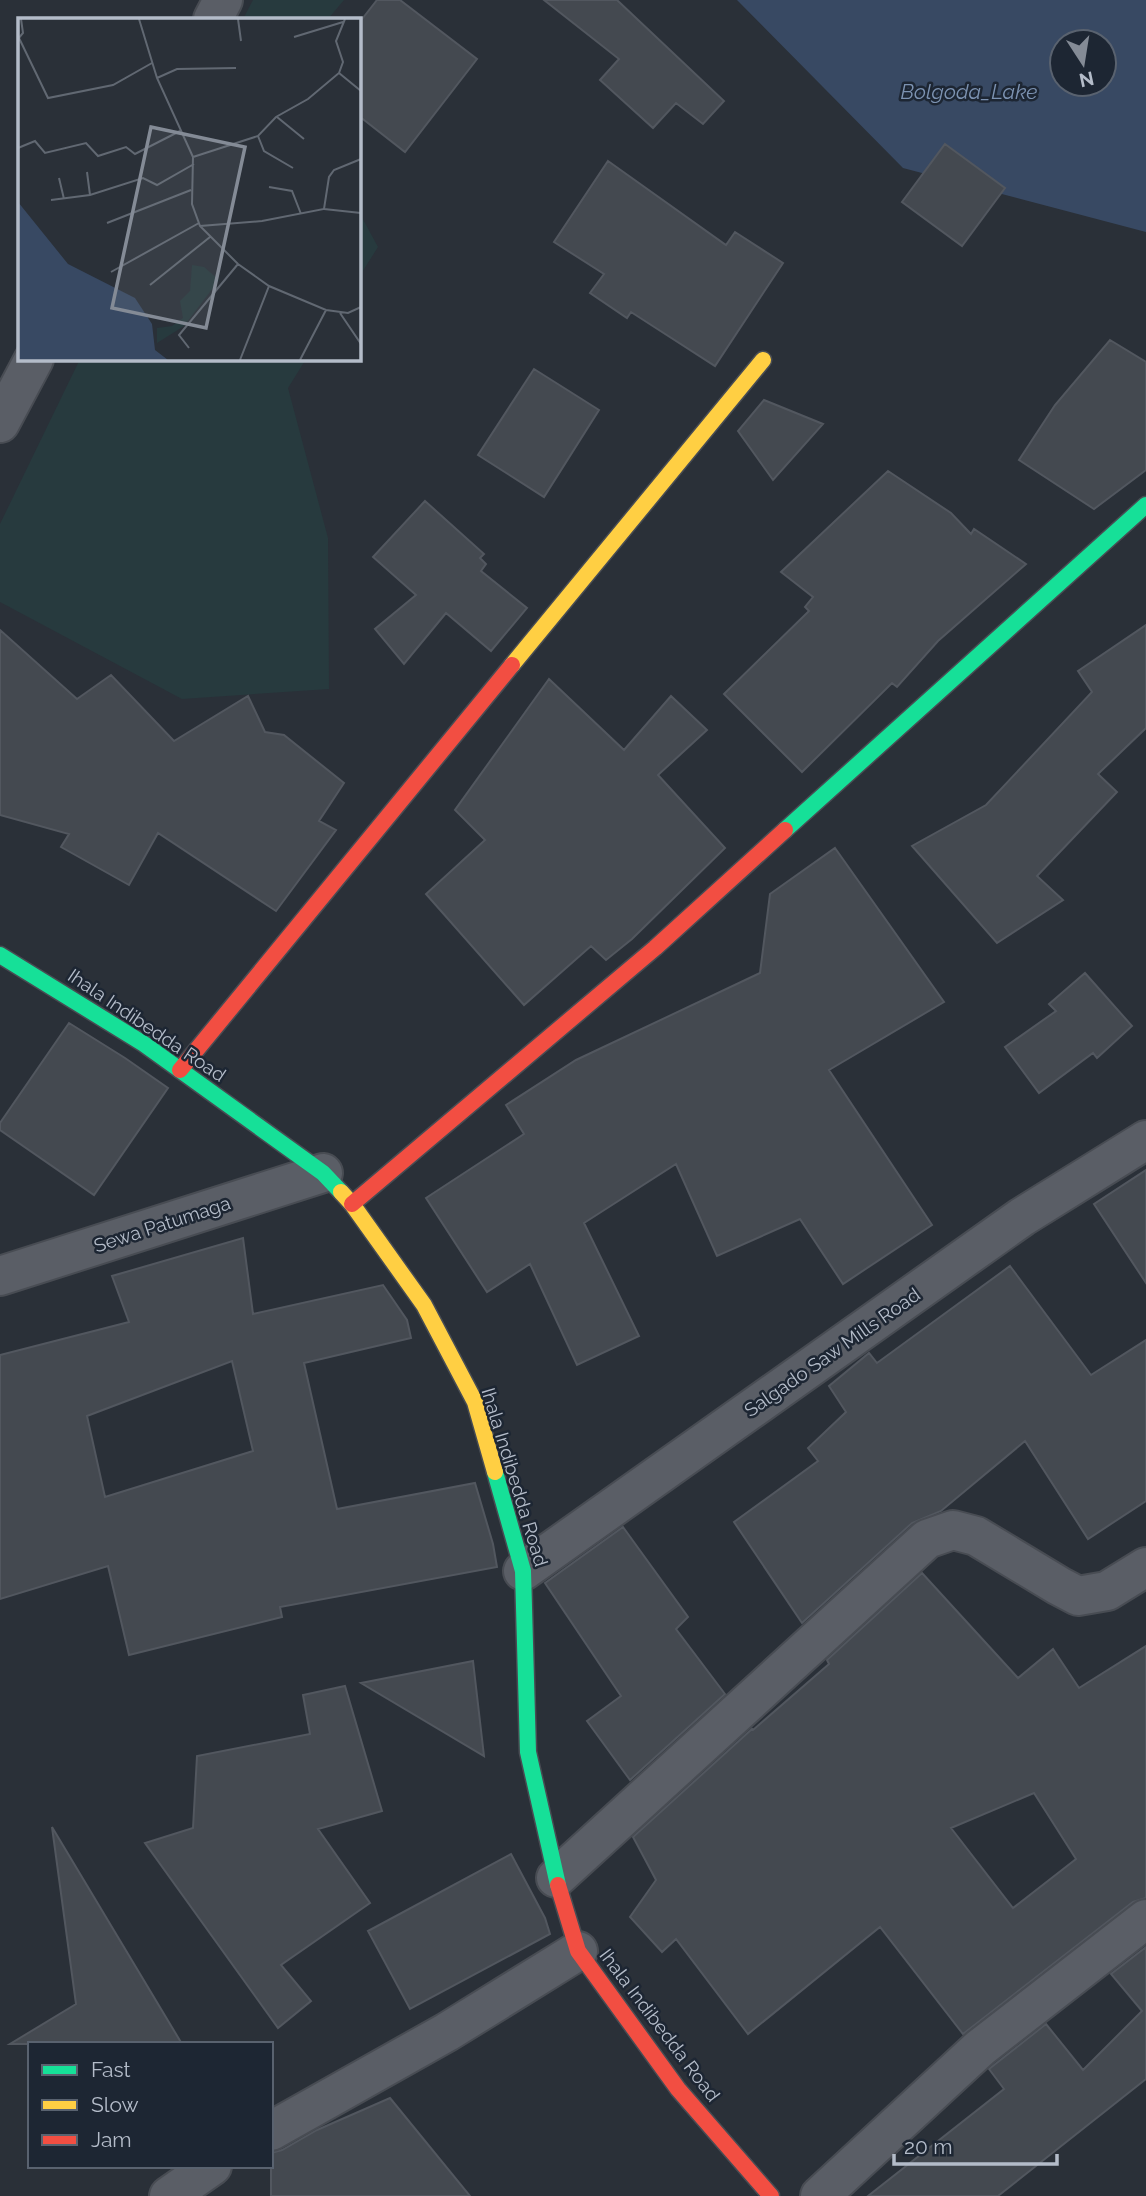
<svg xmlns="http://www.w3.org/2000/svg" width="1146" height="2196" font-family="Raleway,sans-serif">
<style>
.green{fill:#273a3e}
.water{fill:#384963;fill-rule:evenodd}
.building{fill:#444950;stroke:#52575f;stroke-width:2;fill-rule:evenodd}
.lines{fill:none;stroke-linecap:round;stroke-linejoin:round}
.street-casing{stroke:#484c53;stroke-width:42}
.fast-casing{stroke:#484c53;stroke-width:19}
.slow-casing{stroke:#484c53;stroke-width:19}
.jam-casing{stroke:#484c53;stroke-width:19}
.street{stroke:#5a5e66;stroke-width:38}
.fast{stroke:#16e098;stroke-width:16}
.slow{stroke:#ffcf43;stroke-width:16}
.jam{stroke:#f24e42;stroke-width:16}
.labels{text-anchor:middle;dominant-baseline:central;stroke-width:5;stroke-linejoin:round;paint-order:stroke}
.street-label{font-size:19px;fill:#b4bcc9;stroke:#1d2633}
.water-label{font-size:21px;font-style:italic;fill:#7c92b1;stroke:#1d2633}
.inset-road{fill:none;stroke:#616872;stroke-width:2}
.view{fill:#848b96;fill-opacity:0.15;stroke:#848b96;stroke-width:3.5}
.inset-edge{fill:none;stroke:#b4bcc9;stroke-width:3.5}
</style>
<rect width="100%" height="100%" fill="#2a3038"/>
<path class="green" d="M253,0H344L328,19H243Z
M359,212L378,247L359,277Z
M80,359H306L288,388L328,538L329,689L182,699L0,602V524Z"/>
<path class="water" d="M737,0H1146V232L903,168ZM1062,42H1104V84H1062Z"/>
<path class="building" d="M377,0H400L477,59L405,152L359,116V23Z
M544,0H617L724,101L703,124L676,103L653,128L600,80L619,59Z
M945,144L1005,188L962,246L902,202Z
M608,161L726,245L735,232L783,263L715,366L631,312L627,318L590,293L604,274L554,242Z
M1110,340L1146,362V470L1094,509L1019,460L1055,405Z
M534,369L599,410L544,497L478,455Z
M764,400L823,424L773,480L738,431Z
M888,471L951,513L971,534L974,529L1026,564L938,641L897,687L892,683L802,772L724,694L809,611L805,607L813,597L781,572Z
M425,501L484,554L480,558L486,564L481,571L527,608L491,651L446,613L404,664L375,629L416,595L373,557Z
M1146,625V728L1098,774L1117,792L1037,876L1063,900L997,943L912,846L986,805L1092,692L1078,671Z
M0,630L77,699L111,675L174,741L248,696L265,732L284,735L344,783L319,821L336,830L276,911L158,833L129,885L61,847L69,834L0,815Z
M549,679L624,750L671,696L707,730L658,775L725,848L632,939L606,960L591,946L524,1005L426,894L485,840L455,810Z
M835,848L944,1002L829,1070L932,1225L843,1284L800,1219L717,1256L676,1164L584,1223L639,1336L577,1365L530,1264L487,1292L426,1198L524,1134L506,1105L576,1060L760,973L770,894Z
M1085,973L1132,1026L1097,1058L1093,1053L1039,1093L1005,1047L1056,1011L1049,1004Z
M69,1023L125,1058L168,1088L94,1195L0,1130V1123Z
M1146,1170V1283L1094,1204Z
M243,1238L253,1314L383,1285L407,1320L411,1338L304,1363L337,1509L475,1483L493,1544L497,1567L280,1607L282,1617L129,1655L108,1566L0,1599V1355L129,1322L112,1276ZM232,1361L253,1451L105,1497L87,1416Z
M1010,1266L1091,1375L1146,1340V1501L1088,1539L1025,1441L941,1511L912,1523L802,1623L734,1522L818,1461L808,1448L846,1412L829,1386L869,1353L877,1363Z
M623,1527L688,1617L676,1629L725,1694L630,1780L587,1721L621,1696L545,1583Z
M922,1573L1018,1678L1053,1649L1079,1688L1146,1646V1898L1133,1902L963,2034L880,1927L748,2034L676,1939L662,1952L630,1917L656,1880L633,1837L752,1729L753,1730L829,1664L827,1660ZM1034,1793L1076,1859L1013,1908L951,1828Z
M473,1661L484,1756L361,1683Z
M345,1686L382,1811L318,1829L370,1903L281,1965L311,2001L278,2028L145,1843L193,1828L197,1756L310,1734L303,1695Z
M52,1827L182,2044H10L76,2004Z
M511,1854L545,1918L550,1934L410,2009L368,1931Z
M1146,1947V2079L998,2196H868L1004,2089L989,2069L1046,2024L1083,2070L1142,2011L1111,1974Z
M390,2098L470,2196H271V2153L282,2150L317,2130Z"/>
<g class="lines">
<g class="street-casing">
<path id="street" d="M213,19L223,0
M0,423L34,359
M0,1276L323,1173
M523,1571L1022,1217L1146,1140
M556,1878L927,1539L953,1530L976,1536L1059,1586L1078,1596L1107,1591L1146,1567
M271,2131L447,2032L578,1951
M169,2196L212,2166
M820,2196L980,2048L1146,1919"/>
</g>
<g class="fast-casing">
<path id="fast" d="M785,830L1146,505
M0,955L144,1044L323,1173L341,1192
M495,1472L523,1571L528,1752L558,1885"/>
</g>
<g class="slow-casing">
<path id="slow" d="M512,665L763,360
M341,1192L352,1204L424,1305L475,1402L495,1472"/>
</g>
<g class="jam-casing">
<path id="jam" d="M180,1070L512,665
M352,1204L655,948L785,830
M558,1885L578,1951L678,2089L771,2196"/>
</g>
<use href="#street" class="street"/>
<use href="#fast" class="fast"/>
<use href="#slow" class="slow"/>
<use href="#jam" class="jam"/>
</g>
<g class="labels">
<g class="street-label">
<text transform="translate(147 1025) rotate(34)">Ihala Indibedda Road</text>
<text transform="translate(162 1224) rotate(-18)">Sewa Patumaga</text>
<text transform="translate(832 1352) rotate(-35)">Salgado Saw Mills Road</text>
<text transform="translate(515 1477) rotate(73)">Ihala Indibedda Road</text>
<text transform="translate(660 2025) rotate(53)">Ihala Indibedda Road</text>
</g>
<g class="water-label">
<text x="969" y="91">Bolgoda_Lake</text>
</g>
</g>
<g transform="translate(18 18)">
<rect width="343" height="343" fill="#2a3038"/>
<path d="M174,247L186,249L201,262L166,308L139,325V310L154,308L165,300L162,283L172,273Z" fill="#273a3e"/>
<path d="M0,184L50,246L117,280L134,306L137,332L150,342H0Z" fill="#384963"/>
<path class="inset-road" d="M121,1L139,60L175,139L174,186L182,208L220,246L251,268L308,292L330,295L343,289M220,1L223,23M276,19L325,4M1,20L30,80L95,67L134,45M0,21L5,15L3,1M321,55L343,73M139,60L159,51L218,50M259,99L286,121M240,118L246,133L275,150M0,130L17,123L27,135L68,125L80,138L108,129L117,136L162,113M175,139L240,118L258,99L290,81L321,55L325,44L318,23L327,1M69,154L72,177M41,160L46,181M251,169L274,173L283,196M33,182L72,177L125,160L139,167L176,146M306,191L343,195M89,205L173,172M182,208L244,203L306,191L311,159L316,152L343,141M93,254L181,205M132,267L192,219M322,295L343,326M171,330L161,317L220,246M222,342L251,268M282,342L308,292"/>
<path class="view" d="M133,109L227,129L188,310L94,290Z"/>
<rect width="343" height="343" class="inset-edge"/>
</g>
<rect x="28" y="2042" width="245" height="126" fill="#1d2633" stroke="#59626f" stroke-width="2"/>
<rect x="42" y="2065" width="35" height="10" fill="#16e098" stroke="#59626f" stroke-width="2"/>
<text x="91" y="2077" font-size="21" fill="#b4bcc9">Fast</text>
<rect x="42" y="2100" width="35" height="10" fill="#ffcf43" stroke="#59626f" stroke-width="2"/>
<text x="91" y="2112" font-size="21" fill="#b4bcc9">Slow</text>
<rect x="42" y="2135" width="35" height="10" fill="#f24e42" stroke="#59626f" stroke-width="2"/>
<text x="91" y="2147" font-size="21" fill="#b4bcc9">Jam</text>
<g transform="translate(1083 63) rotate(168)"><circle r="33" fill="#1d2633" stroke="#59626f" stroke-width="2"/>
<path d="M0-5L12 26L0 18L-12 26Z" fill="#848b96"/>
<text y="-10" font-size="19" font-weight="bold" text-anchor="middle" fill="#b4bcc9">N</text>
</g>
<path d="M894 2154v10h163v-10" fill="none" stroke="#b4bcc9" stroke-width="3.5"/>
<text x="904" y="2154" font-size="21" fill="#b4bcc9" stroke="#1d2633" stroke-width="5" paint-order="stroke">20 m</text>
</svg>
